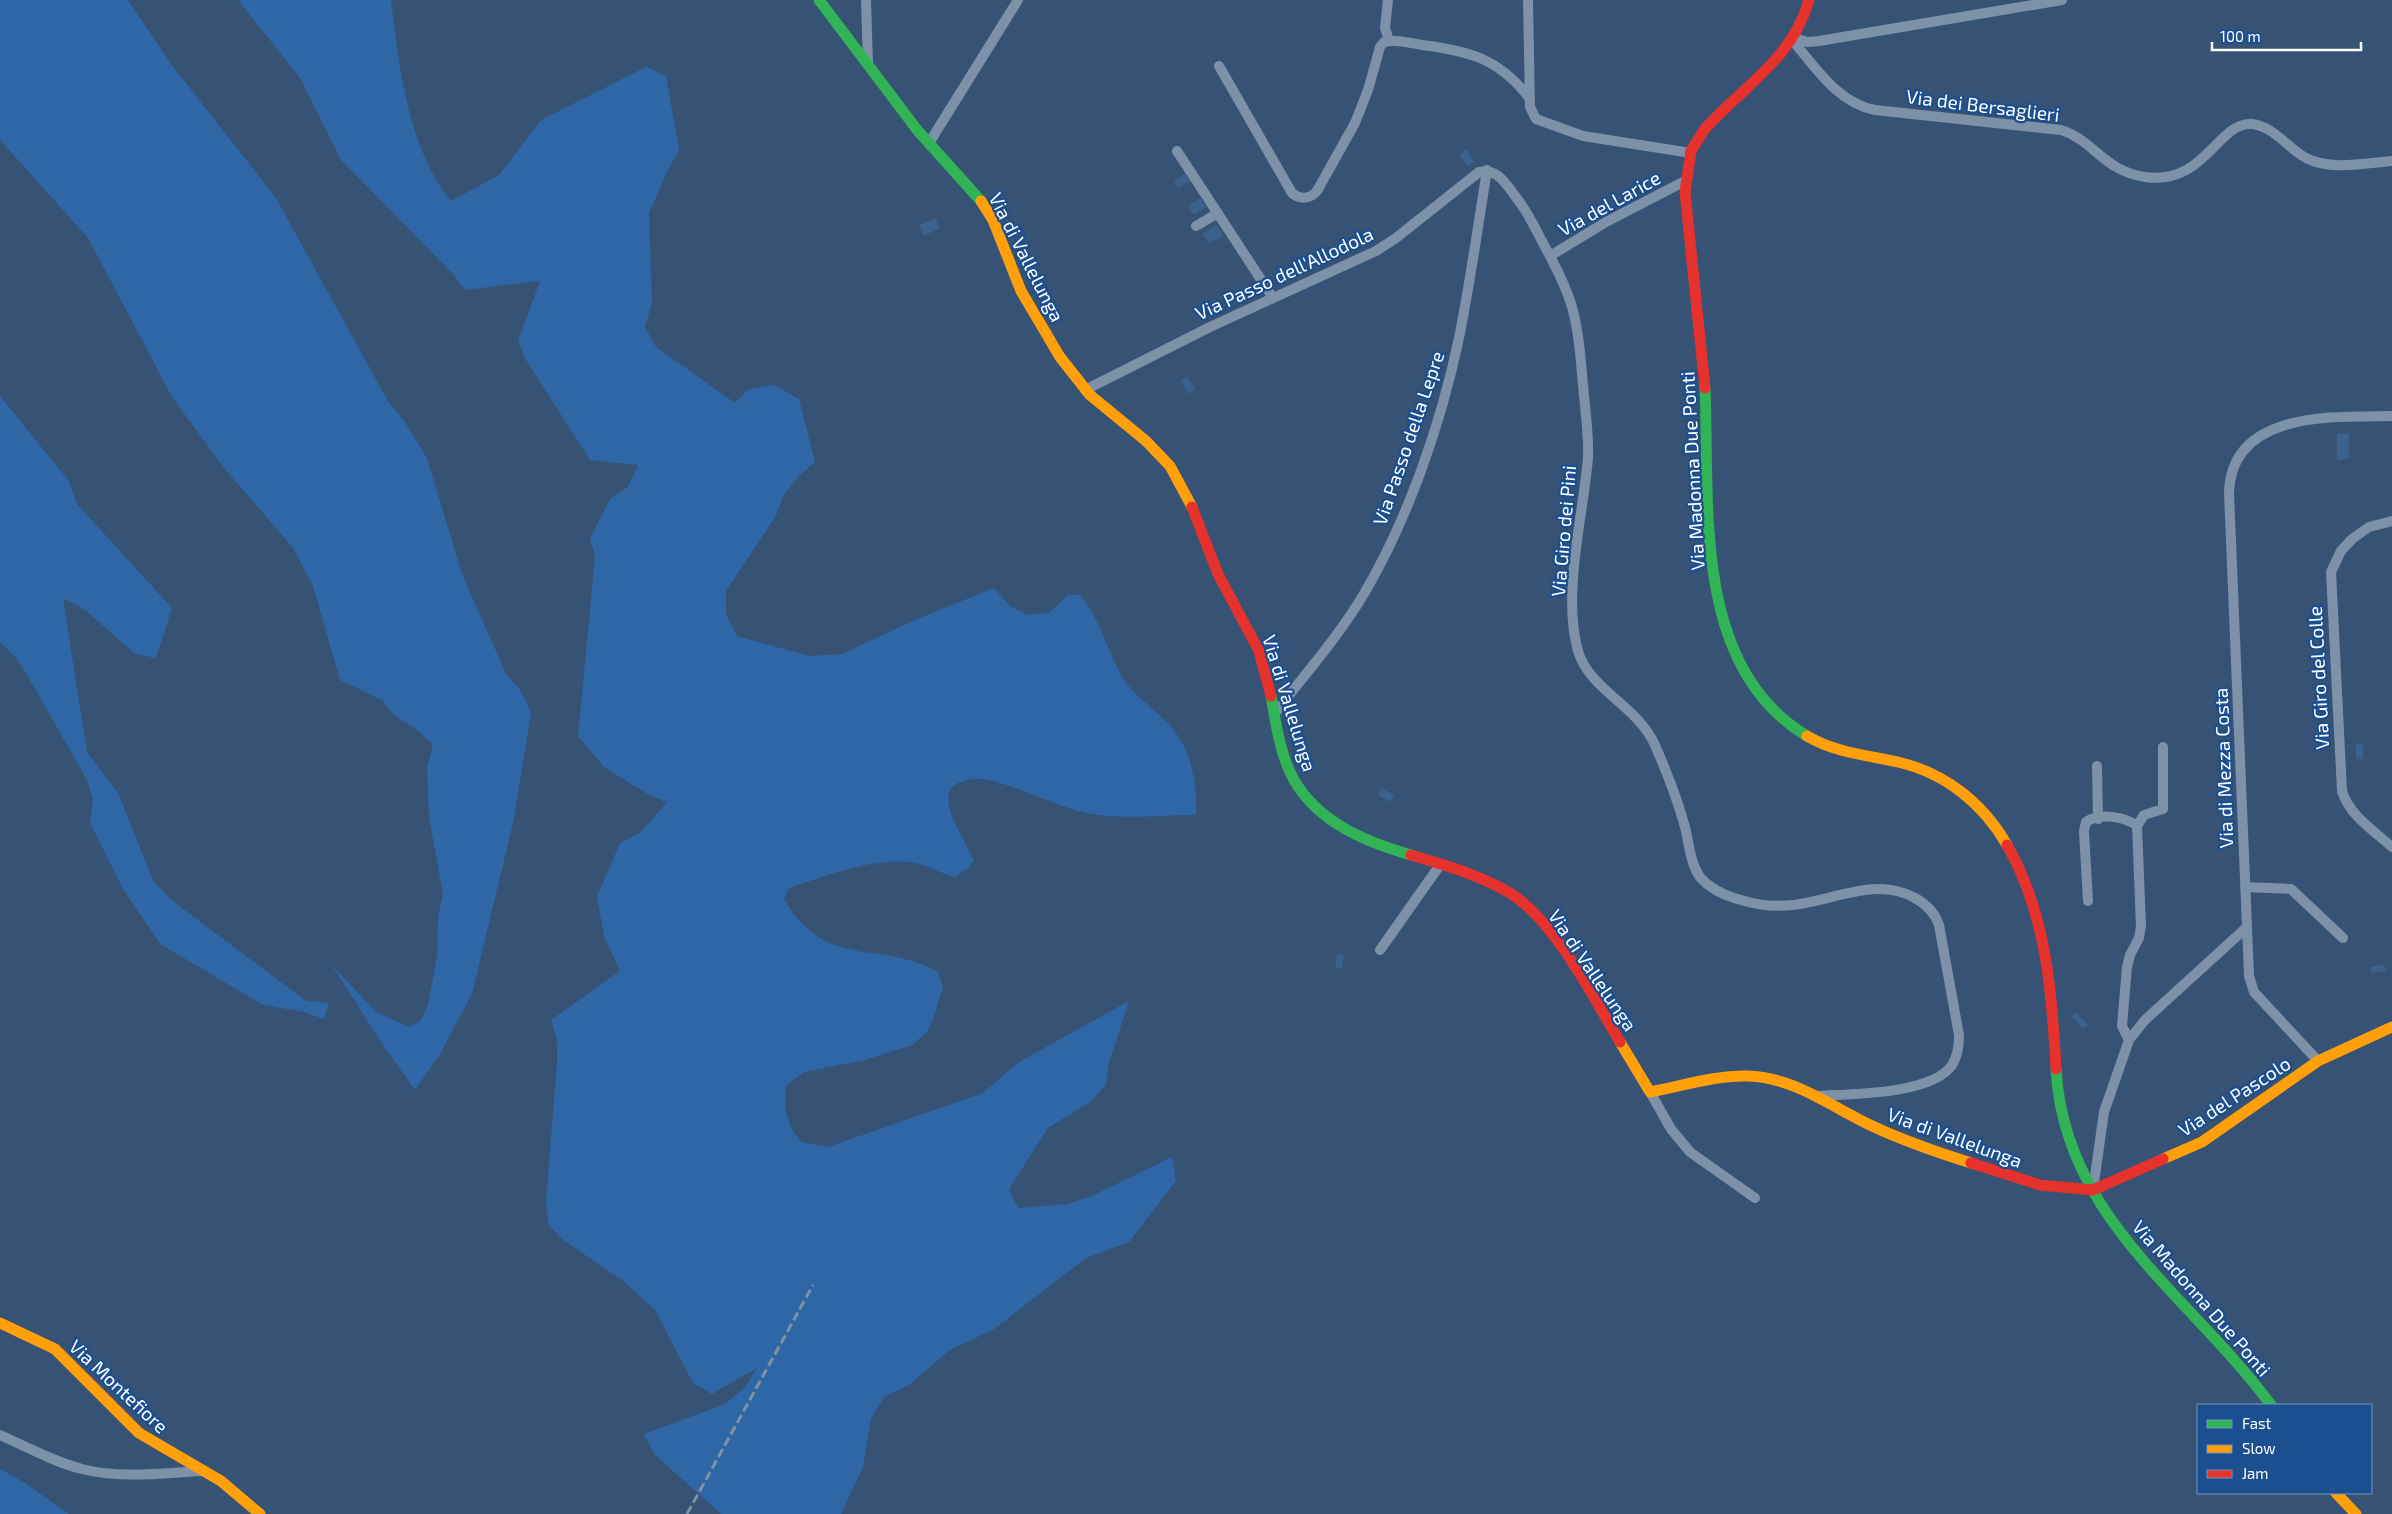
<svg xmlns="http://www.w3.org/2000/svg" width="2392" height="1514" font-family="'Exo 2',sans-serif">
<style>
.green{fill:#2f66a5}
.water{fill:#3b618d}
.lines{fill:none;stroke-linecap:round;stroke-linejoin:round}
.street{stroke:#7d92a8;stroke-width:10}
.fast{stroke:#30b455;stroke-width:11}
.slow{stroke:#ff9f0a;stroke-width:11}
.jam{stroke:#e5322d;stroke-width:11}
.rail{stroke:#7e92a7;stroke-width:3;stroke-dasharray:9 4;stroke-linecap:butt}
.labels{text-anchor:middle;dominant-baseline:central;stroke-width:4.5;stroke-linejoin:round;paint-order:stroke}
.street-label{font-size:19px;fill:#fff;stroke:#1b4f8f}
</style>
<rect width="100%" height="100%" fill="#365274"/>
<path class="green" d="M0,0H128L171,64L276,198L389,403L403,419L427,458L462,574L506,674L520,690L531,712L514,819L472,994L440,1054L415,1090L383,1045L331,964L376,1012L409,1027L420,1021L428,1006L437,955L438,917L443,895L429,817L427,768L433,744L417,730L394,715L382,700L340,680L313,586L293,548L224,468L172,397L88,238L0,140Z
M238,0H391C399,65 408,149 451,201L499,175L541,120L646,67L666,76L679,150L667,172L649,213L652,303L645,327L656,347L735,403L749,389L774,385L799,399L815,462L799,476L783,496L776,516L726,591V615L737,636L809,656L842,654L917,619L994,588L1011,607L1028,615L1050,612L1068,595H1080C1099,618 1106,646 1120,673C1132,695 1153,707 1170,725C1191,750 1198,783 1196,815C1160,815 1121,820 1086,813C1053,806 1011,782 980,779C969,779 952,781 949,794C944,811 967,844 974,861L967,869L955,877C941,874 928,865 915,863C874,856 827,876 789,888L784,899C826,972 881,939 938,972L943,987L934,1017L927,1032L912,1045L865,1060L804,1072L786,1086C783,1109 787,1124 801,1142L828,1147L983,1093L1019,1062L1129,1001L1109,1063L1106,1085L1090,1102L1048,1128L1009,1189L1018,1208L1067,1204L1092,1196L1172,1157L1176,1181L1129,1242L1086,1258L994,1329L950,1350L909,1385L884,1397L871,1419L863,1467L841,1514H721L654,1454L644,1434L725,1404L745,1387L757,1368L712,1394L693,1383L655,1310L623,1281L562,1239L548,1224L546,1201L557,1063V1041L551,1020L620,971L604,936L597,896L620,843L641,832L667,802L649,795L604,767L578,736L595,557L590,538L610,499L628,487L638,465L590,460L526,360L518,341L540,281L465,290L453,274L341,160L300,78Z
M0,396L69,481L77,504L172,608L156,658L135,654L84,609L63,598L87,752L118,793L153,880L169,898L187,912L306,1001L329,1003L324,1019L304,1012L263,1005L160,944L123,889L90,823L93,801L87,780L31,682L17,659L0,642Z
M0,1469L25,1483L69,1514H0Z"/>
<path class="water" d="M1467,149L1474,162L1468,166L1459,155Z
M1185,173L1190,181L1178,188L1174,181Z
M1200,198L1206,207L1194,215L1188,206Z
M935,218L940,228L924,236L919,225Z
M1217,225L1223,236L1209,243L1202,234Z
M1188,376L1195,390L1188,394L1181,380Z
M2349,433V459L2337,460V434Z
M2363,743V759H2356V744Z
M1381,788L1394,795L1390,802L1378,795Z
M1337,954L1344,955L1342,969L1335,968Z
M2384,964L2386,971L2372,973L2370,967Z
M2076,1012L2088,1025L2083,1029L2072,1017Z"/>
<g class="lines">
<path class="street" d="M866,0L868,64
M1388,0L1385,28L1389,41
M1528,0L1530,107L1536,119L1583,136L1691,153
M1795,38L1807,42L1819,41L2062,0
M1793,41C1816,68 1838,103 1875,110L2061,130C2094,140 2103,171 2145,177C2205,186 2218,121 2252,124C2273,126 2288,148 2306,158C2331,171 2365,163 2392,161
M1219,66L1292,193C1300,200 1310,199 1317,191L1355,123L1368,90L1380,47L1384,42C1396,39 1410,43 1422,45C1470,51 1500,59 1530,99
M929,143L1018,0
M1177,151L1273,298
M1196,226L1218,213
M1550,256L1606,222L1685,181
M1085,390L1210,327L1376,251L1396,238L1479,172C1498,167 1508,187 1518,200C1529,214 1536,230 1544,245C1555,265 1566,286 1572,307C1580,336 1581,366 1584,396C1586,416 1589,438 1588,458C1583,517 1562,594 1578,651C1589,689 1636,705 1654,743C1666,770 1677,798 1685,827C1689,843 1690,863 1700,877C1710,889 1726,896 1741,900C1757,905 1775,907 1793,905C1833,901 1875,876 1915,898C1926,904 1935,913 1939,925L1959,1035C1959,1046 1958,1056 1952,1065C1932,1095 1848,1094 1815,1096
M2392,521L2369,527L2352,539L2341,551L2331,572L2342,791C2349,815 2374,831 2392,847
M1275,713C1305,674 1340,635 1365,592C1409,517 1441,423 1459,338C1470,283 1478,226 1487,170
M2097,766L2098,819
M2137,826L2144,815L2163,809V747
M2245,887L2291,889L2343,938
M2088,901L2084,831L2086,822C2099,813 2125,816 2137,826L2141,926L2139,938L2130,955L2127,967L2122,1026L2129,1040
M2247,927L2249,976L2254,992L2318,1061
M1380,950L1440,865
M1650,1092L1671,1129L1690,1152L1755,1198
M2093,1190L2104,1112L2129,1040L2145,1020L2247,927L2229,493C2231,410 2335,417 2392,416
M0,1435C27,1447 54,1462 82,1469C120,1479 163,1473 202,1471"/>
<path class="fast" d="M819,0L918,131L981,201
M1705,388C1710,503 1691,667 1807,736
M1271,696C1276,724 1280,755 1294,780C1319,823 1366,842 1411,855
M2056,1069C2064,1219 2190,1295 2271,1405"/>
<path class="slow" d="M981,201L993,220L1021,291L1060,357L1090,395L1146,441L1170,466L1192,507
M1807,736C1836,753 1866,755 1898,762C1945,773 1983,803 2007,845
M1620,1042L1650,1092C1682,1086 1716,1075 1748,1076C1792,1077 1829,1105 1868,1124C1901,1140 1936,1152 1971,1163
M2163,1159L2202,1142L2318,1061L2392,1027
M0,1323L55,1349L139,1433L221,1481L260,1514
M2336,1493L2356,1514"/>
<path class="jam" d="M1705,388L1685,192L1691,151L1704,130C1743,86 1792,60 1809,0
M1192,507L1218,574L1259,651L1271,696
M2007,845C2046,913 2052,991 2056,1069
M1411,855C1445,865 1479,875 1510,893C1555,921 1593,997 1620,1042
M1971,1163L2040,1185L2093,1190L2163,1159"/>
<path class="rail" d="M687,1514L813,1285"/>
</g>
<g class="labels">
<g class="street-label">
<text transform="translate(1983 105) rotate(7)">Via dei Bersaglieri</text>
<text transform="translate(1609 203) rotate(-29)">Via del Larice</text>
<text transform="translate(1027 257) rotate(63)">Via di Vallelunga</text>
<text transform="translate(1284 273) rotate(-25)">Via Passo dell'Allodola</text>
<text transform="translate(1408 438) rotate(-71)">Via Passo della Lepre</text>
<text transform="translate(1692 471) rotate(-93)">Via Madonna Due Ponti</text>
<text transform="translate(1563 531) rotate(-85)">Via Giro dei Pini</text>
<text transform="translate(2318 678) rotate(-93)">Via Giro del Colle</text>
<text transform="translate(1290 703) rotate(73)">Via di Vallelunga</text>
<text transform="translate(2223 768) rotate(-92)">Via di Mezza Costa</text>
<text transform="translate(1593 970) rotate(56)">Via di Vallelunga</text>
<text transform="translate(2234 1096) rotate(-33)">Via del Pascolo</text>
<text transform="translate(1955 1137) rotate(20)">Via di Vallelunga</text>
<text transform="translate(2202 1298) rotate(49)">Via Madonna Due Ponti</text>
<text transform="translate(119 1386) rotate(43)">Via Montefiore</text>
</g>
</g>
<rect x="2197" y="1404" width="175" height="90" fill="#1b4f8f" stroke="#7695bc"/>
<rect x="2207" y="1420" width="25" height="8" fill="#30b455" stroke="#7695bc"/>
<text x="2242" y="1429" font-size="15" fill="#ffffff">Fast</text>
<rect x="2207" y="1445" width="25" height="8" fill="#ff9f0a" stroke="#7695bc"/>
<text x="2242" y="1454" font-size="15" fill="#ffffff">Slow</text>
<rect x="2207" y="1470" width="25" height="8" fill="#e5322d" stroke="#7695bc"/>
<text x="2242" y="1479" font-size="15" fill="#ffffff">Jam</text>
<path d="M2212 42v8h149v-8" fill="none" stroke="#ffffff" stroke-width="2.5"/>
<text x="2220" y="42" font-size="15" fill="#ffffff" stroke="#1b4f8f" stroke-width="4" paint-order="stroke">100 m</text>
</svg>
